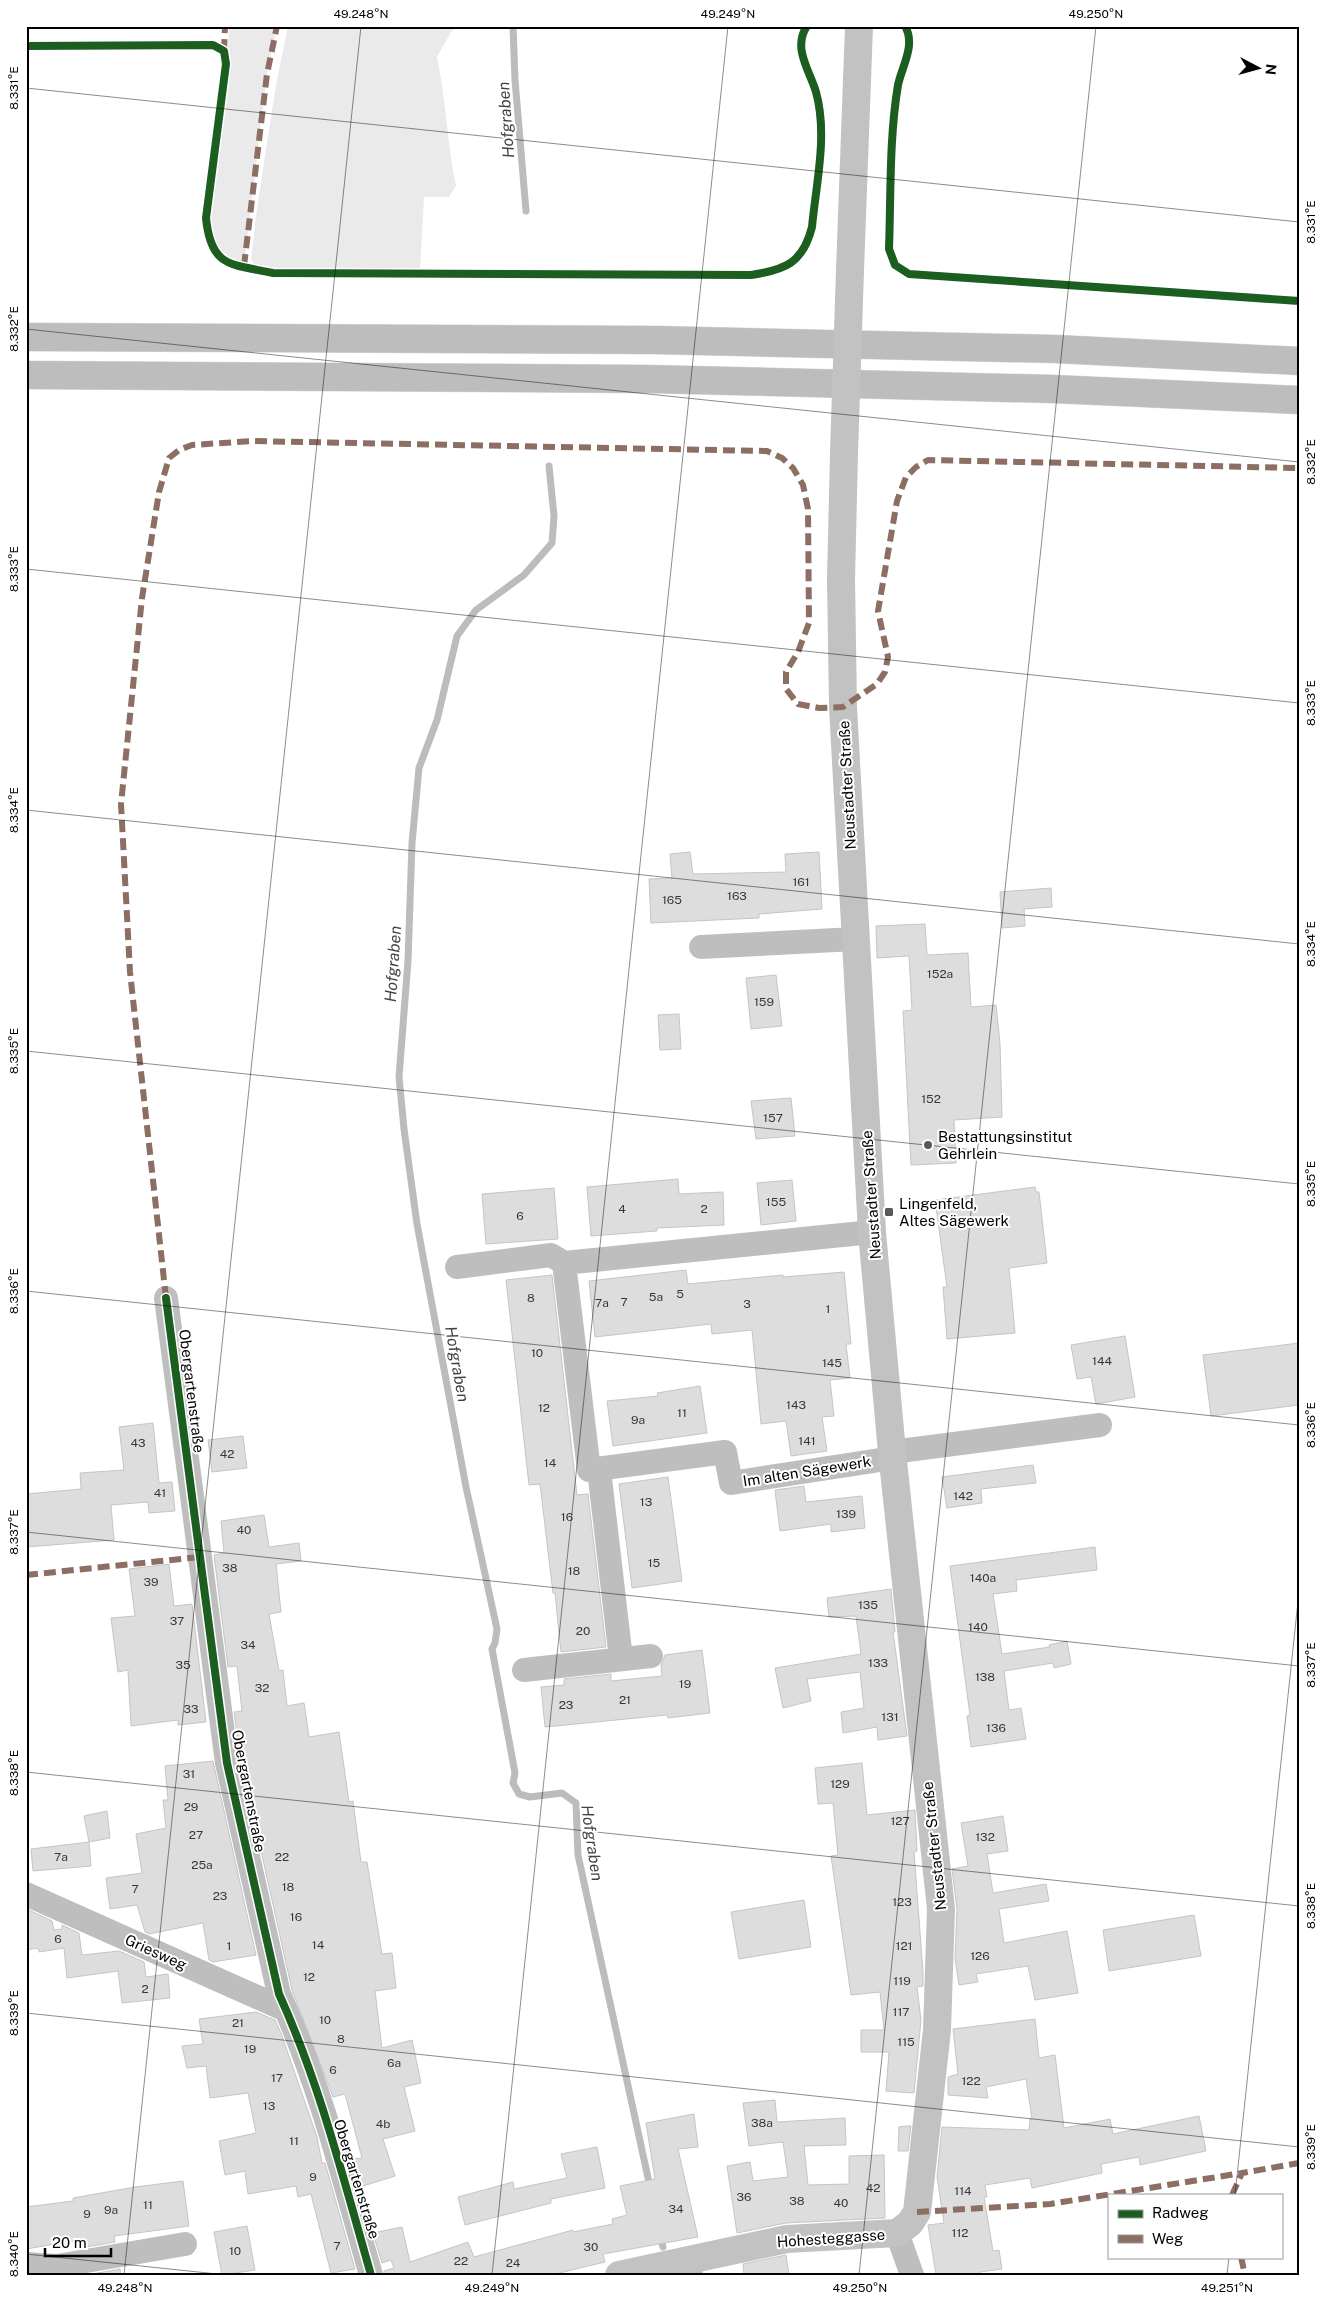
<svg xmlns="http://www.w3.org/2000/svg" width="1325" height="2301" font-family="'Public Sans',sans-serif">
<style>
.green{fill:#eaeaea}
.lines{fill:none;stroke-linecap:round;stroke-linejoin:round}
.stream{stroke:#bcbcbc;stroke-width:7}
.building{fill:#ddd;stroke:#c5c5c5}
.trunk-casing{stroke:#dbdbdb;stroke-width:29}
.minor{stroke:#bebebe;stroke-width:24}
.secondary{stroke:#c2c2c2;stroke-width:28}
.trunk{stroke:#bdbdbd;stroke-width:28}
.secondary-bridge{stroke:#c2c2c2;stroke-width:28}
.quiet{stroke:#8d6e63;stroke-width:6;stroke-dasharray:12 6;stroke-linecap:butt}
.cycleway-casing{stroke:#fff;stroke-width:11}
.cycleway{stroke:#1b5e20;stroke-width:8}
.ticks{fill:none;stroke:#000;stroke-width:1;stroke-opacity:0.45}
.poi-dot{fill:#595959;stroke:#fff;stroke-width:2}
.labels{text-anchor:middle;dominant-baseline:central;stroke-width:4;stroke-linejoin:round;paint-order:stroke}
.number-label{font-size:12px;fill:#373737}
.street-label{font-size:15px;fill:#000;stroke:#fff}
.poi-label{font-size:15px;fill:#000;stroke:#fff;text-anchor:start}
.water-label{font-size:16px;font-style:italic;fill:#414141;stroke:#fff}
.neatline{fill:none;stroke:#000;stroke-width:2}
.ticks-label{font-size:12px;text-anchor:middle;fill:#000}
</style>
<rect width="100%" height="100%" fill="#fff"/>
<path class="green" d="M230,26H277L267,74L244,266C213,260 209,247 206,218Z
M288,26H457L451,32L437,57C446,100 447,143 456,186L449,197H424L420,272L273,273L257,269L251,259L257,208L276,85Z"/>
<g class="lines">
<path class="stream" d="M513,26L515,80L526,211
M549,466L554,516L552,543L524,575L476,610L457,636L437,720L419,768L412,843L408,961L399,1077L404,1129L417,1224L466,1487L497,1629L495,1643L492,1649L515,1773L513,1783L519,1794L530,1797L562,1793L576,1803L578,1855L650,2187
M660,2235L663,2247
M699,2273L700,2275"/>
</g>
<path class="building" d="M690,852L693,874L786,872L785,854L819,852L822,909L759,914V918L651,923L649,879L672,878L670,854Z
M1051,888L1052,907L1024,909L1025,926L1002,928L1000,892Z
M925,924L927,955L968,953L971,1007L996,1005L1000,1043L1002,1117L954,1120L956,1163L911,1165L903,1011L912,1010L909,956L877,958L876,926Z
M776,975L782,1026L751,1029L746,978Z
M679,1014L681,1049L660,1050L658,1015Z
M791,1098L795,1136L756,1139L751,1101Z
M678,1179L679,1194L723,1192L724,1225L657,1228V1231L591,1236L587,1187Z
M792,1180L796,1221L761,1225L757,1183Z
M1035,1187L1036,1192H1039L1047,1263L1009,1268L1015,1333L947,1339L943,1287H947L935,1200Z
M554,1188L558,1239L486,1244L482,1194Z
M686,1270L688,1284L783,1275V1277L844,1272L851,1344H846L850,1378L830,1380L834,1416L822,1417L827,1451L791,1456L786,1421L761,1424L752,1330L712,1334L711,1324L595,1337L589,1281Z
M552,1275L577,1495L588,1494L606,1647L561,1652L555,1593H553L540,1484L529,1485L506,1280Z
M1125,1336L1135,1397L1096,1404L1091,1377L1077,1379L1071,1345Z
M1299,1343V1405L1211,1416L1203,1355Z
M700,1386L707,1433L613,1446L607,1401L658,1396L657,1393Z
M153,1423L159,1483L172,1482L175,1511L149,1513L148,1502L111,1505L114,1540L26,1547V1494L81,1489L80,1473L124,1470L119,1427Z
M243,1436L247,1468L212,1472L208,1440Z
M1033,1465L1036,1483L981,1489L982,1503L947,1508L942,1477Z
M668,1477L682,1581L632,1588L619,1484Z
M804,1486L806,1502L862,1496L865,1528L831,1532V1524L780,1531L775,1490Z
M264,1515L269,1547L299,1543L301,1561L276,1564L281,1612L269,1614L279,1671L283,1670L287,1706L304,1703L309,1737L339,1732L349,1802L353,1801L361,1862H367L382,1954L392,1953L396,1988L375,1991L382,2048L412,2040L421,2083L404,2087L415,2131L383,2139L395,2176L360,2187L352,2159L362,2158L345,2094L333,2097L292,1990L241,1761L234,1712L242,1711L237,1666L228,1667L214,1555L224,1553L221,1521Z
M1095,1547L1097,1570L1016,1580L1017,1591L993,1594L1002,1654L1050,1647L1049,1645L1067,1641L1071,1664L1054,1668L1053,1663L1004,1671L1009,1710L1021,1708L1026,1739L971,1747L967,1716L970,1715L950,1566Z
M169,1564L174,1606L192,1604L206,1722L178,1725V1720L131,1726L128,1670L118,1672L111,1618L135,1616L129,1569Z
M891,1589L895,1632H893L907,1736L878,1740L877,1727L843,1733L841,1712L864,1708L860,1672L807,1679L811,1701L783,1708L775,1668L861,1654L856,1616L829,1617L827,1598Z
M702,1650L710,1713L668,1718L667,1715L545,1727L541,1687L564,1685V1679L611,1674V1681L662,1676L661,1665L665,1655Z
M213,1761L256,1955L213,1962L209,1960L203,1923L149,1934L145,1932L137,1905L110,1909L106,1878L142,1873L136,1834L166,1828L163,1800H168L165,1766Z
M862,1763L867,1815L915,1810L917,1851L914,1852L923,1972V1986L917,1987L921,2020L914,2093L886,2091L889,2052H861V2030H884L880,1992L851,1995L831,1856L838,1855L833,1803L818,1804L815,1768Z
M107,1811L110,1838L89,1842L84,1816Z
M1003,1816L1008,1851L987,1854L993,1893L1046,1884L1049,1901L999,1909L1004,1943L1067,1931L1078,1993L1035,2000L1028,1966L976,1974L978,1982L959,1985L955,1959L957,1909L952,1869L968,1866L961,1823Z
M89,1842L91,1866L33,1871L31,1849Z
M804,1900L811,1947L739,1959L731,1912Z
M29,1910L52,1921L54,1930L62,1929V1925L79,1933L82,1955L119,1951L144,1962L146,1977L168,1974L170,1998L122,2003L118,1971L67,1978L64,1948L39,1952L38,1948L26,1950V1911Z
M1194,1915L1201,1956L1109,1971L1103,1930Z
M256,2012L275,2020L281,2033L317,2137L322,2163H325L355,2269L331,2273L311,2194L298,2197L296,2186L248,2194L245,2171L225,2175L219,2141L256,2133L248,2093L210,2098L206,2066L187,2068L182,2046L203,2044L199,2019Z
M1035,2019L1039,2058L1055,2055L1064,2128L1110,2119L1113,2134L1199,2116L1206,2151L1140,2165L1139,2157L1101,2164L1102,2173L1032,2188L1030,2178L985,2185L987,2197H984L993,2251L999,2250L1002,2269L980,2272V2275H936L928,2225L944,2223L937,2177L942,2127L1029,2130L1030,2119H1032L1026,2079L986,2087L988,2098L948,2095V2077L958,2074L953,2029Z
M775,2100L777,2122L845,2118L846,2145L804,2146L808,2185L849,2184V2156L884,2155L885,2218L786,2223L737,2233L727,2166L750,2162L753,2181L788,2177L783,2142L749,2146L743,2103Z
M694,2114L698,2147L678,2149L698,2237L603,2254L605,2262L551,2275H384V2271L394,2268L391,2260L382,2263L373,2233L402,2227L410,2262L468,2242L474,2257L573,2230V2232L613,2224L612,2219L627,2215L620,2186L655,2179L646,2123Z
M907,2126H911L908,2151H898L899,2127Z
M597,2147L605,2188L551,2199V2203L465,2225L458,2197L513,2182L514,2189L567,2178L561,2154Z
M183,2181L189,2226L114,2236L115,2242L75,2249L73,2241L26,2249V2207L73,2201V2198L135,2187Z
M247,2226L255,2270L222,2275L214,2232Z
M786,2255L789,2275H744L743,2264Z
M120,2269L121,2275H87Z"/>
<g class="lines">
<g class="trunk-casing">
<path id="trunk" d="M26,337L656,340L1056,349L1299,361
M26,375L649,379L1053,389L1299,400"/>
</g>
<path class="minor" d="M701,947L856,939
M872,1232L564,1263L589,1470L725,1452L731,1483L893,1458
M457,1267L551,1255L564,1263
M166,1298L227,1763L279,1994C320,2084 344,2181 371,2275
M892,1452L1100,1425
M599,1470L621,1659
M524,1670L651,1656
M26,1894L286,2010
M897,2233L912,2275
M26,2264L57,2266
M58,2275L57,2266L185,2244"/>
<path class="secondary" d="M850,270L859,26
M619,2275L787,2239L897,2233L910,2223L917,2212L937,2030L941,1909L892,1452L872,1232L843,707L841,579L844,453"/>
<use href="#trunk" class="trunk"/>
<path class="secondary-bridge" d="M844,453L850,270"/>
<path class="quiet" d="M224,51L225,26
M244,266L267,74L277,26
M166,1298L130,972L121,804L142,598L159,492L169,458L179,450L192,445L252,441L767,451L782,458L793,468L803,485L808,509L809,623L798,652L786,672V689L798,704L819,708L843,707L877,684L885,672L888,657L878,611L897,501L906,477L916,467L928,460L1299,468
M26,1575L200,1557
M1232,2195L1242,2173L1299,2163
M917,2212L1050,2204L1242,2173
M1241,2257L1245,2275"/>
<g class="cycleway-casing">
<path id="cycleway" d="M905,26C916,45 902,66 898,85C889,139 891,195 889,249L895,265L909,274L1299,301
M26,46L213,45L224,51L226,64L206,218C211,268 231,264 273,273L751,275C785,270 803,263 812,227C816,184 828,135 816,92C810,71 792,48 807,26
M166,1298L227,1763L279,1994C320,2084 344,2181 371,2275"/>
</g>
<use href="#cycleway" class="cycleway"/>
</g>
<path class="ticks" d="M26,88L1299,222M26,329L1299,462M26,569L1299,703M26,810L1299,944M26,1051L1299,1184M26,1291L1299,1425M26,1532L1299,1666M26,1772L1299,1906M26,2013L1299,2147M1235,2195L1299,1592M26,2254L227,2275M124,2275L361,26M492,2275L728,26M859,2275L1096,26M1227,2275L1229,2257"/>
<g class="poi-dot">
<circle cx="928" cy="1145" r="5"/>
<rect x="884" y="1207" width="10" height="10" rx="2.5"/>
</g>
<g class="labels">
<g class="number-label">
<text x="801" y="882">161</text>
<text x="737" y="896">163</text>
<text x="672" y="900">165</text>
<text x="940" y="974">152a</text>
<text x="764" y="1002">159</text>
<text x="931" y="1099">152</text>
<text x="773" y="1118">157</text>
<text x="776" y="1202">155</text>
<text x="622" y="1209">4</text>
<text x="704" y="1209">2</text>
<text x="520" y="1216">6</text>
<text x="680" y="1294">5</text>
<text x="656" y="1297">5a</text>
<text x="531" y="1298">8</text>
<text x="624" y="1302">7</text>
<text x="602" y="1303">7a</text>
<text x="747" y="1304">3</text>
<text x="828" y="1309">1</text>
<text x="537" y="1353">10</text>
<text x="1102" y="1361">144</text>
<text x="832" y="1363">145</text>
<text x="796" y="1405">143</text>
<text x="544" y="1408">12</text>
<text x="682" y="1413">11</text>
<text x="638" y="1420">9a</text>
<text x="807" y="1441">141</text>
<text x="138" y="1443">43</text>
<text x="227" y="1454">42</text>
<text x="550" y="1463">14</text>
<text x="160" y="1493">41</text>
<text x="963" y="1496">142</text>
<text x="646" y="1502">13</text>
<text x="846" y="1514">139</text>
<text x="567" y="1517">16</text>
<text x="244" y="1530">40</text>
<text x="654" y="1563">15</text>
<text x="230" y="1568">38</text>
<text x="574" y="1571">18</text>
<text x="983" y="1578">140a</text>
<text x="151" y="1582">39</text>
<text x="868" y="1605">135</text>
<text x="177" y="1621">37</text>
<text x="978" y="1627">140</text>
<text x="583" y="1631">20</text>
<text x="248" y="1645">34</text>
<text x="878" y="1663">133</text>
<text x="183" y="1665">35</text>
<text x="985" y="1677">138</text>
<text x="685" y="1684">19</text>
<text x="262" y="1688">32</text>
<text x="625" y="1700">21</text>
<text x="566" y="1705">23</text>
<text x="191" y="1709">33</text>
<text x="890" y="1717">131</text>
<text x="996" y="1728">136</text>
<text x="189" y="1774">31</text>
<text x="840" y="1784">129</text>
<text x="191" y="1807">29</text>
<text x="900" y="1821">127</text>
<text x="196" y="1835">27</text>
<text x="985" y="1837">132</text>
<text x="61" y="1857">7a</text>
<text x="282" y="1857">22</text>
<text x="202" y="1865">25a</text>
<text x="288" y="1887">18</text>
<text x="135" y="1889">7</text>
<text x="220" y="1896">23</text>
<text x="902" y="1902">123</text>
<text x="296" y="1917">16</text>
<text x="58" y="1939">6</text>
<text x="318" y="1945">14</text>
<text x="229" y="1946">1</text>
<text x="904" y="1946">121</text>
<text x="980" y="1956">126</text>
<text x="309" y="1977">12</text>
<text x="902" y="1981">119</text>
<text x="145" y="1989">2</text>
<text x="901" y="2012">117</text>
<text x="325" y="2020">10</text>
<text x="238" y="2023">21</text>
<text x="341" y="2039">8</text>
<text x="906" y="2042">115</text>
<text x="250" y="2049">19</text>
<text x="394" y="2063">6a</text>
<text x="333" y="2070">6</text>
<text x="277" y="2078">17</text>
<text x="971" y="2081">122</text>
<text x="269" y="2106">13</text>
<text x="762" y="2123">38a</text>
<text x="383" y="2124">4b</text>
<text x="294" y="2141">11</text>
<text x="313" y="2177">9</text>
<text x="873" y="2188">42</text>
<text x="963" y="2191">114</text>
<text x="744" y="2197">36</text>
<text x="797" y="2201">38</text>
<text x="841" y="2203">40</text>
<text x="148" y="2205">11</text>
<text x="676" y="2209">34</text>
<text x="111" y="2210">9a</text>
<text x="87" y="2214">9</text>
<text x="960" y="2233">112</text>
<text x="337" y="2246">7</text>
<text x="591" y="2247">30</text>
<text x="235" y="2251">10</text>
<text x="461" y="2261">22</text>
<text x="513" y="2263">24</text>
</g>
<g class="street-label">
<text transform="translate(847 785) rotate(-93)">Neustadter Straße</text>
<text transform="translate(871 1195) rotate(-94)">Neustadter Straße</text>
<text transform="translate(192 1391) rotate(83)">Obergartenstraße</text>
<text transform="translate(807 1471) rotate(-9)">Im alten Sägewerk</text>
<text transform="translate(249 1791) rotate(79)">Obergartenstraße</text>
<text transform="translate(934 1846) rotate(-96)">Neustadter Straße</text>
<text transform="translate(156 1952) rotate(24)">Griesweg</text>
<text transform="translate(357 2179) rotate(73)">Obergartenstraße</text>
<text transform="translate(831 2238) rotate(-4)">Hohesteggasse</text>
</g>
<g class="poi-label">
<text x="938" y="1136">Bestattungsinstitut<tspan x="938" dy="17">Gehrlein</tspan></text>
<text x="899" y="1203">Lingenfeld,<tspan x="899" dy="17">Altes Sägewerk</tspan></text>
</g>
<g class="water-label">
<text transform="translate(506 120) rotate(-94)">Hofgraben</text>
<text transform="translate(393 964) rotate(-86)">Hofgraben</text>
<text transform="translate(457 1364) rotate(80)">Hofgraben</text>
<text transform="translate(592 1843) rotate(82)">Hofgraben</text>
</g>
</g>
<rect width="1325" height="2301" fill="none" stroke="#ffffff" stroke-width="55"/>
<rect x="1108" y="2194" width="175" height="65" fill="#ffffff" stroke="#999999"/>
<rect x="1118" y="2210" width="25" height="8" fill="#1b5e20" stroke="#999999"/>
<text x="1152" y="2218" font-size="15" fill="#000000">Radweg</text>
<rect x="1118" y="2235" width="25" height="8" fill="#8d6e63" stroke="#999999"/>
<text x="1152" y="2244" font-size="15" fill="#000000">Weg</text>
<g transform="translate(1258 68) rotate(96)" stroke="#ffffff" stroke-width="4" paint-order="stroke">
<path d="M0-4L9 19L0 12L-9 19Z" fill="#000000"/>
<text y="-8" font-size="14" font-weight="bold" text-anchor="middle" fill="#000000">N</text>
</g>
<path d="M45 2248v8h66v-8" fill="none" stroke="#000000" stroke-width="2.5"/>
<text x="52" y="2248" font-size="15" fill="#000000" stroke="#ffffff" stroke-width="4" paint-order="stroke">20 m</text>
<rect x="28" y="28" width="1270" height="2246" class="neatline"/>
<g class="ticks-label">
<text x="361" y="18">49.248°N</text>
<text x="728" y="18">49.249°N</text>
<text x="1096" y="18">49.250°N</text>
<text transform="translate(14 88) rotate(-90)" y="4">8.331°E</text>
<text transform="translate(1311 222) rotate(-90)" y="4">8.331°E</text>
<text transform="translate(14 329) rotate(-90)" y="4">8.332°E</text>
<text transform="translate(1311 462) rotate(-90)" y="4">8.332°E</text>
<text transform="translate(14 569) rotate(-90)" y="4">8.333°E</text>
<text transform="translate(1311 703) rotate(-90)" y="4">8.333°E</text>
<text transform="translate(14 810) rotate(-90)" y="4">8.334°E</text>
<text transform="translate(1311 944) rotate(-90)" y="4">8.334°E</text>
<text transform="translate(14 1051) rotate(-90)" y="4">8.335°E</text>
<text transform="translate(1311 1184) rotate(-90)" y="4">8.335°E</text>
<text transform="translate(14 1291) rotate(-90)" y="4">8.336°E</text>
<text transform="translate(1311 1425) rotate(-90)" y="4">8.336°E</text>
<text transform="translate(14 1532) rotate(-90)" y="4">8.337°E</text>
<text transform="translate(1311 1665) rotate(-90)" y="4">8.337°E</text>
<text transform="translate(14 1773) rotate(-90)" y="4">8.338°E</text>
<text transform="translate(1311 1906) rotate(-90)" y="4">8.338°E</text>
<text transform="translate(14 2013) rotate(-90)" y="4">8.339°E</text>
<text transform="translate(1311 2147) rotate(-90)" y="4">8.339°E</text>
<text transform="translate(14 2254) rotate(-90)" y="4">8.340°E</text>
<text x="125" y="2292">49.248°N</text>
<text x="492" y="2292">49.249°N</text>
<text x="860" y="2292">49.250°N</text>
<text x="1227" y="2292">49.251°N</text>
</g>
</svg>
